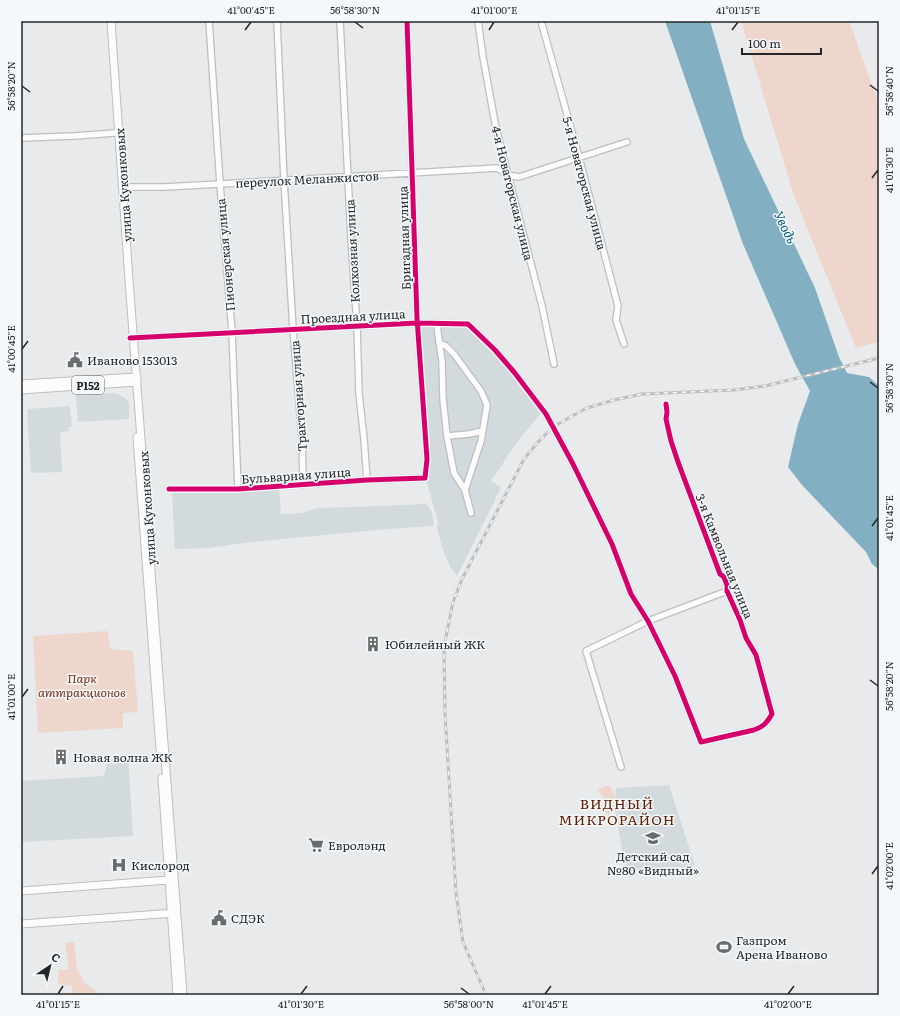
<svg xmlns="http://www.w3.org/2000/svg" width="900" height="1016" font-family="Literata,serif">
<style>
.built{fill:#d3dadd}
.green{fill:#efd6cd}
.water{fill:#83afc3}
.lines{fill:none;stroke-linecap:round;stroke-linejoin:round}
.minor-casing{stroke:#bdbebf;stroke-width:8}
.major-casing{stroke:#bdbebf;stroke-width:9}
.minor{stroke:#fcfcfc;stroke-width:5.5}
.major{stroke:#fcfcfc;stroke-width:7}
.rail-casing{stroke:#bdbebe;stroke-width:3}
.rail{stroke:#f4f8fa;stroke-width:1.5;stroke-dasharray:4.5;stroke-linecap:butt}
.cycleway-casing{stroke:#f4f8fa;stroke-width:8}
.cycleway{stroke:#d6006c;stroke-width:5}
.ticks{fill:none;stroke:#242627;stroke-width:1.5}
.labels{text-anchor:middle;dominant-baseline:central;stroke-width:3;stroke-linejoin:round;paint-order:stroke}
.shield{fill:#f4f8fa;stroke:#626566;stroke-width:1}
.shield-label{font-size:11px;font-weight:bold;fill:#242627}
.street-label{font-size:12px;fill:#242627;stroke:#f4f8fa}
.poi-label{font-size:12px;fill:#242627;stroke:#f4f8fa;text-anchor:start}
.park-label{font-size:12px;font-style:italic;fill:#762f14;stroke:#f4f8fa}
.water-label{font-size:13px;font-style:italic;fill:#065b78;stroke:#f4f8fa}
.quarter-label{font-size:14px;letter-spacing:1px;fill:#602005;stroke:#f4f8fa}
.neatline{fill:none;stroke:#242627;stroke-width:1.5}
.ticks-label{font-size:10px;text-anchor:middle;fill:#242627}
</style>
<rect width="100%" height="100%" fill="#e8eaec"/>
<path class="built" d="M421,325H467L504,364L542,412L518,441L491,481L501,487L490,510L457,576L451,568L444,553L437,528L438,522L426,479Z
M115,393L124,397L129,402V419L78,422L76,395Z
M70,406L72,427H69V431L60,432L62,472L31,473L27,409Z
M279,488L281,514L303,513L317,508L354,507L426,504L432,512L434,526L387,529L252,542L208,548L175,549L172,492L208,491L215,493Z
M128,755L133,836L21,842V781L104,776L107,763L116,756Z
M669,785L695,866L626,873L615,810L616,788Z"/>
<path class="green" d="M741,21H849L879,104V342L856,348L794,196Z
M108,631L110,649L133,651L138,712L123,713V728L38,733L33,636Z
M610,785L615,796V801L611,804L615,811L607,815L603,807L607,805L598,789Z
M65,942H74L77,969L84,982L100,995H73L72,986L58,984V970L69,969Z"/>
<path class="water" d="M665,21H710L744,139L815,288L839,357L847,373L869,377L879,386V570L872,564L866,552L802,485L788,467L798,424L810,391L795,364L743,244Z"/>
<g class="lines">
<g class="minor-casing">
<path id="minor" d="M209,21L220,184L232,332L238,489
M277,21L284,180L293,329L302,438L303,484
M340,21L351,238L357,326L359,394L364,439L367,480
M478,21L483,57L495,123L503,156L542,306L554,364
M541,21L579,157L618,306L616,320L624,344
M21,138L74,136L115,133
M122,187H164L220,184L497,168L508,175L519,177L627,142
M437,323L438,334L442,361L443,399L447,436L454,473L465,490L471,513
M130,338L417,323L468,324L495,350L514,372L546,414L573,464L612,544L631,594L648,621L675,676L701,742L754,730C763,727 767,723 772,714L756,655L746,638L740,620L727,591V585L724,577L720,574L678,462L671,441L666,419L667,412L666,404
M439,343L446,346L454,354L481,391L487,405L481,441L465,490
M447,436L469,434L483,431
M169,489H238L367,480L425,478L427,459L417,318L407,21
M621,767L586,651L648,621L727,591"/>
</g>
<g class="major-casing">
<path id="major" d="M111,21L129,280L183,995
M21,384L137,377
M21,390L137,382
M137,437L160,749
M162,778L177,995
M21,891L169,880
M21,924L175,913"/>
</g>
<use href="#minor" class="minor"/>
<use href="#major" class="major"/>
<g class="rail-casing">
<path id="rail" d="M486,995L463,942L456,893L445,714L444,647L453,602L462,579L524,459L538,442L553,427L572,416L587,408L614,400L642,394L734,390L765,386L879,358"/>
</g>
<use href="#rail" class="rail"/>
<g class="cycleway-casing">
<path id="cycleway" d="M130,338L417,323L468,324L495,350L514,372L546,414L573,464L612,544L631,594L648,621L675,676L701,742L754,730C763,727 767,723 772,714L756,655L746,638L740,620L727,591V585L724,577L720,574L678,462L671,441L666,419L667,412L666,404
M169,489H238L367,480L425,478L427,459L417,318L407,21"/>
</g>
<use href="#cycleway" class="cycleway"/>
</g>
<path class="ticks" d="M355,22L363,28M245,30L251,22M489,30L494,22M732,30L738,22M870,85L878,91M22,86L30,92M872,178L878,170M22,349L28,341M870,382L878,388M872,526L878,518M870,680L878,686M22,697L28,689M872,874L878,866M461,988L469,994M58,994L63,986M301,994L307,986M545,994L551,986M788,994L794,986"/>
<defs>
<g id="civic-bare" transform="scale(1.2)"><path d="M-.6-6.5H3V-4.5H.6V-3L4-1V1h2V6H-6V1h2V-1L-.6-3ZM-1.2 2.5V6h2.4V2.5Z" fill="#696b6c" stroke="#f4f8fa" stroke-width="2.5" paint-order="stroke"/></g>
<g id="building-bare" transform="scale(1.2)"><path d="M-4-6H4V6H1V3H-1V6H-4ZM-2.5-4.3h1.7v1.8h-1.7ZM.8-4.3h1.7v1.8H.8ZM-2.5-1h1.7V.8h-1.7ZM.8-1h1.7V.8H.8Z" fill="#696b6c" stroke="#f4f8fa" stroke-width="2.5" paint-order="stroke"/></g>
<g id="school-bare" transform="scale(1.2)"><path d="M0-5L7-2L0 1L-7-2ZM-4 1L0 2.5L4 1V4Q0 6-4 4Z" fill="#696b6c" stroke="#f4f8fa" stroke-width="2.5" paint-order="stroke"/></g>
<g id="supermarket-bare" transform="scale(1.2)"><path d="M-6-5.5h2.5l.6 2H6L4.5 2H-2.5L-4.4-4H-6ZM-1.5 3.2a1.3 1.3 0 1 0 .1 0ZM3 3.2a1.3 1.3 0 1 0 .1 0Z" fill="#696b6c" stroke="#f4f8fa" stroke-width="2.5" paint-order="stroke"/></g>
<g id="hospital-bare" transform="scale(1.2)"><path d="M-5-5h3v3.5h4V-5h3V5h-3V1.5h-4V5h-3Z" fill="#696b6c" stroke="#f4f8fa" stroke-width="2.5" paint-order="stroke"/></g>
<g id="stadium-bare" transform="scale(1.2)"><path d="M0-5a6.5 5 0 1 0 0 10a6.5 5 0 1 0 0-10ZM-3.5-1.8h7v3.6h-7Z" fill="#696b6c" stroke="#f4f8fa" stroke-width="2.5" paint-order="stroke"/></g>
</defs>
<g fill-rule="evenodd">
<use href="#civic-bare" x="75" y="360"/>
<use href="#building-bare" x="373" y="644"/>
<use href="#building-bare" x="61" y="757"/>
<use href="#school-bare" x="653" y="838"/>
<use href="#supermarket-bare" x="316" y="845"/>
<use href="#hospital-bare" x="119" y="865"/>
<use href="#civic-bare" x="219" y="918"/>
<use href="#stadium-bare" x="724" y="947"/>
</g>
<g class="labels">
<rect class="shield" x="72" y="376" width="32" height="18" rx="3"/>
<g class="shield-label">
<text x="88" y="385">Р152</text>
</g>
<g class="street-label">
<text transform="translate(307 179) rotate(-3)">переулок Меланжистов</text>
<text transform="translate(585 183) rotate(75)">5-я Новаторская улица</text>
<text transform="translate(123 185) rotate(-94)">улица Куконковых</text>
<text transform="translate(513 193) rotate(76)">4-я Новаторская улица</text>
<text transform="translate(404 238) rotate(-92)">Бригадная улица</text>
<text transform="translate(352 251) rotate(-93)">Колхозная улица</text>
<text transform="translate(225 255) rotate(-95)">Пионерская улица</text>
<text transform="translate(353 316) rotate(-3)">Проездная улица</text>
<text transform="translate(298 396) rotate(-94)">Тракторная улица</text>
<text transform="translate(296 475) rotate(-4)">Бульварная улица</text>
<text transform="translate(147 508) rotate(-94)">улица Куконковых</text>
<text transform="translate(725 556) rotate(68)">3-я Камвольная улица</text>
</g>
<g class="poi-label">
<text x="87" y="360">Иваново 153013</text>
<text x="385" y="644">Юбилейный ЖК</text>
<text x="73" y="757">Новая волна ЖК</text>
<text x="328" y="845">Евролэнд</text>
<text x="653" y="856" text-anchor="middle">Детский сад<tspan x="653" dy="14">№80 «Видный»</tspan></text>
<text x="131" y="865">Кислород</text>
<text x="231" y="918">СДЭК</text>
<text x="736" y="940">Газпром<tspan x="736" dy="14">Арена Иваново</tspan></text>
</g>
<g class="park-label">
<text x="82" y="678">Парк<tspan x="82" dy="14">аттракционов</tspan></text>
</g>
<g class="water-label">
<text transform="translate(786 227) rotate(64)">Уводь</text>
</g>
<g class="quarter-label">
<text x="617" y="803">ВИДНЫЙ<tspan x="617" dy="16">МИКРОРАЙОН</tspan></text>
</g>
</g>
<rect width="900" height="1016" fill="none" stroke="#f4f8fa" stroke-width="44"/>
<g transform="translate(50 966) rotate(35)" stroke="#f4f8fa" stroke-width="3" paint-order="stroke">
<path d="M0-3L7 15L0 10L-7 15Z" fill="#242627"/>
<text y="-6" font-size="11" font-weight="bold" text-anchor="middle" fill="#242627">С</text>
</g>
<path d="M742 48v6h79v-6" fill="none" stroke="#242627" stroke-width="2"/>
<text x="748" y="48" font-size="12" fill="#242627" stroke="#f4f8fa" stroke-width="3" paint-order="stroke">100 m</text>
<rect x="22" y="22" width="856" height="972" class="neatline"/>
<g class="ticks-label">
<text x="251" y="14">41°00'45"E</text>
<text x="355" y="14">56°58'30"N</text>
<text x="494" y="14">41°01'00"E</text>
<text x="738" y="14">41°01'15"E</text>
<text transform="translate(11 86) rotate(-90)" y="4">56°58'20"N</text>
<text transform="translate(889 91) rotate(-90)" y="4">56°58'40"N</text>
<text transform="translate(889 170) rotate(-90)" y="4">41°01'30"E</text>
<text transform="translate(11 349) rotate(-90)" y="4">41°00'45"E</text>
<text transform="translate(889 388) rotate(-90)" y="4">56°58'30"N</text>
<text transform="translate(889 518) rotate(-90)" y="4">41°01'45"E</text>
<text transform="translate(889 686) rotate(-90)" y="4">56°58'20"N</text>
<text transform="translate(11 697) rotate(-90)" y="4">41°01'00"E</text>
<text transform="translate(889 866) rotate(-90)" y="4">41°02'00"E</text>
<text x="58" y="1008">41°01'15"E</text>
<text x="301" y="1008">41°01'30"E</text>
<text x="469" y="1008">56°58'00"N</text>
<text x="545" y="1008">41°01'45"E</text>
<text x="788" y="1008">41°02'00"E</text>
</g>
</svg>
